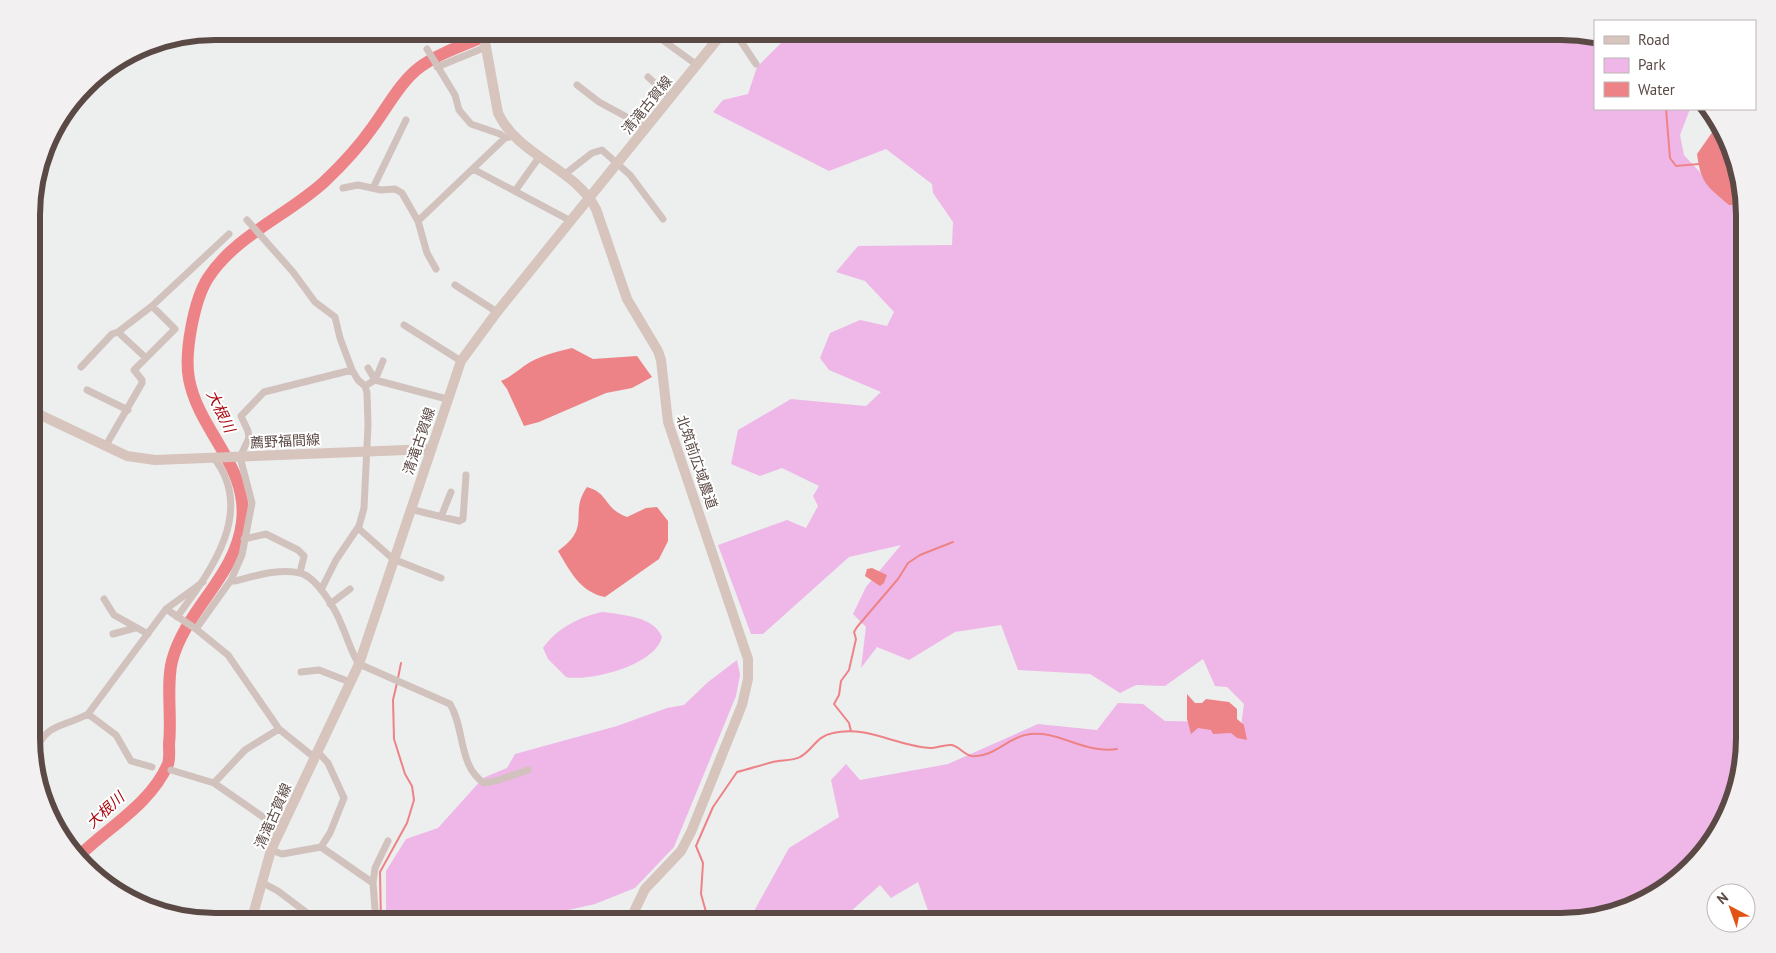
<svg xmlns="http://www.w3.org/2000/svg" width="1776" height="953" font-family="'PT Sans','Noto Sans JP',sans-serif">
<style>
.green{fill:#efb7e8}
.water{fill:#ee8387}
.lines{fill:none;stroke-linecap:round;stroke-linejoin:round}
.stream{stroke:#ee8387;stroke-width:2}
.river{stroke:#ee8387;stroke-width:12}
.street{stroke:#d2c2be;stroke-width:7}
.secondary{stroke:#d6c4bd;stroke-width:10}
.labels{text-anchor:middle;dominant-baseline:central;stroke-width:4;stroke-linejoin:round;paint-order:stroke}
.street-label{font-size:14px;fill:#5a4944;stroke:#fff}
.water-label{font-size:15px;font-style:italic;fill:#a9070e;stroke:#fff}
.rim{fill:none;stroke:#5a4944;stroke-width:6}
</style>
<rect width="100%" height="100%" fill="#ecefee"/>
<path class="green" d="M793,31H1561L1595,39V109H1690L1680,135L1684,155L1721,195L1743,192L1745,739L1726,820L1663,891L1573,921L932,922L918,882L891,898L880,885L839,922H748L789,848L839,817L831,780L846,764L860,780L948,764L1038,724L1097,730L1118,703L1143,704L1165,721L1223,722L1241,726L1244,704L1227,687L1215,686L1203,659L1165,686L1136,685L1120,693L1090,674L1018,670L1001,625L955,632L909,660L877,647L861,668L866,627L853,614L866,587L901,545L849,557L763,634H751L718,545L787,520L806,528L818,506L813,496L819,486L782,468L760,476L731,464L738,430L791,399L866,406L881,392L829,370L820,358L830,333L860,320L887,326L894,312L865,281L836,272L858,246L952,245L953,222L933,193L932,184L886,149L829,171L713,112L723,100L748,94L757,67Z
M603,612C622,615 654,616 662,637C656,665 590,682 566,677L548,659L543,648C556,629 580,616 603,612Z
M737,660L740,675L736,696L674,847L635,888L595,904L555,913L538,922H386V871L406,839L438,828L483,778L507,768L515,754L617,726L667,708L684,705L708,682Z"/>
<path class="water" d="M1718,124L1743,191V205H1729C1707,186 1701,184 1697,154Z
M572,348L593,359L637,356L652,377L632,388L606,393L539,422L524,426L507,389L501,381C510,377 516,372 524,366C538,356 556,352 572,348Z
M587,487C609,493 604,509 627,517L646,508L657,507L668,521V541L659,559L605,597C580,592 570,571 558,551C593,526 568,514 587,487Z
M872,568L887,575L884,583L880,586L865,576L867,569Z
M1187,694L1195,703H1202L1206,699L1229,702L1237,709V719L1244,725L1247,740L1237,738L1231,733L1213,734L1211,730L1198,728L1191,734L1187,719Z"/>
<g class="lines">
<path class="stream" d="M1666,109L1670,158L1676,166L1699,164
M398,678L401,663
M851,731L849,723L834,704L839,695L841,681L849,670L856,639L854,632L857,627L898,579L908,563L920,555L953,542
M381,922L380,872L407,823L414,800L412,786L405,774L394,739L393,700L397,683
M696,922L706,912L701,894L703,863L696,846L713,807L737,772C749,769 761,765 773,762C781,760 793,761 800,757C813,750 816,736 833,733C867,725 896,746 930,748C937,748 945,744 952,745C960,747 964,755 972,756C992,758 1007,739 1025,735C1058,728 1081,754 1117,749"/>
<path class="river" d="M78,857C107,828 151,804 168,764C170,758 169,750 169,744C172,717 166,685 172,661C185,610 236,576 242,522C249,466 199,432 189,379C184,353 194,300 208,278C235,236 288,215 324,182C341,166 358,148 372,128C387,108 400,82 420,67C442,51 471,43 496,31"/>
<path class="street" d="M730,31L740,40L756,64
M631,35L653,33L697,65
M427,49L455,95L459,110L471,124L500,134L505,138
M437,67L486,47
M648,77L671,98
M577,85L599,102L647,128
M473,169L571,221
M565,174L592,153L602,150L630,175L663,219
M343,188L358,185L381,190L395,189L402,193L418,221L427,253L436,269
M373,188L406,120
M515,191L540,156
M247,220L293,272L315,302L335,317L340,338L352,370L358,380L365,386L367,393L368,425L364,508L359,526L336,560L321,590
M418,221L505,138L514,136
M455,285L497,312
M404,325L461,361
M146,358L118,332L152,306L229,234
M81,367L112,334L118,332
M368,368L375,380
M375,380L383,361
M365,386L375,380L447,399
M87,390L128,410
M105,447L142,383V380L134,370L175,329L152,306
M32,483L36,486L32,494
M32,501L35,505L32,515
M410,509L459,521L463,519L466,475
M441,517L451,492
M358,528L393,559L441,578
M244,539L266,534L298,550L304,556L300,573
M231,580L235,581C255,576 279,568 300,573C317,577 336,610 342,626C348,639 351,652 359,664L450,704C465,728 458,766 484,783L499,780L528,770
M104,599L114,615L148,634
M330,604L350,589
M166,609L196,629L228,655L279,729L315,758
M177,617C210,572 256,512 214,458
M196,629L231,580L242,555L252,503L240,457L249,438L248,431L241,416L264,392L352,370
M113,634L135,628
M301,672L319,670L350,682
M88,714L116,735L131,761L152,767
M318,752L328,763L344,798L330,833L321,847
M33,755C48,721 60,729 88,714L166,609L203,582
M171,770L214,783L282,830
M214,783L245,750L279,729
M271,850L282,854L321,847L373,883L376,922
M261,882L278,891L319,922
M373,883L375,868L388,841"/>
<path class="secondary" d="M483,31L498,113C518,156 574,167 596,209L627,299L658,351L661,360L668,422L748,659V679L742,705L691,832L681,851L645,889L629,922
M32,411L127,456L155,460L431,449
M251,922L271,850L359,664L461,361L497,312L724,31"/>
</g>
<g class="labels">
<g class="street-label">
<text transform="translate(647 105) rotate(-51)">清滝古賀線</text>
<text transform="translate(285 441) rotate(-3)">薦野福間線</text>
<text transform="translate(419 441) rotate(-71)">清滝古賀線</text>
<text transform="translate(697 462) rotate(71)">北筑前広域農道</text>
<text transform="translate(273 816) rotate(-66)">清滝古賀線</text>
</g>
<g class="water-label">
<text transform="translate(221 411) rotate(64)">大根川</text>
<text transform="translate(105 810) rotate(-43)">大根川</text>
</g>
</g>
<path d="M0 0H1776V953H0ZM215 40H1561A175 175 0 0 1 1736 215V738A175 175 0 0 1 1561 913H215A175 175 0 0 1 40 738V215A175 175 0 0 1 215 40Z" fill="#f2f0f0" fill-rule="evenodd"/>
<path class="rim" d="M215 40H1561A175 175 0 0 1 1736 215V738A175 175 0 0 1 1561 913H215A175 175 0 0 1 40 738V215A175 175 0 0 1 215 40Z"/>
<rect x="1594" y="20" width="162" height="90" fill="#ffffff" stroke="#bdb6b4"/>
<rect x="1604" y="36" width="25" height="8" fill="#d6c4bd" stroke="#bdb6b4"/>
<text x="1638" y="45" font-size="15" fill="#5a4944">Road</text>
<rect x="1604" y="58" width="25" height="15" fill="#efb7e8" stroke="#bdb6b4"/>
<text x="1638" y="70" font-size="15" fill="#5a4944">Park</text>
<rect x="1604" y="82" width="25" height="15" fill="#ee8387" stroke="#bdb6b4"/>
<text x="1638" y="95" font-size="15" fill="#5a4944">Water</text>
<g transform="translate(1731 908) rotate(319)"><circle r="24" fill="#ffffff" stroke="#bdb6b4"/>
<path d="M0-4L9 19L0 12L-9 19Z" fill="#e25413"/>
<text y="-8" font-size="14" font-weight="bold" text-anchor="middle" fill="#5a4944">N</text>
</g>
</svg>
